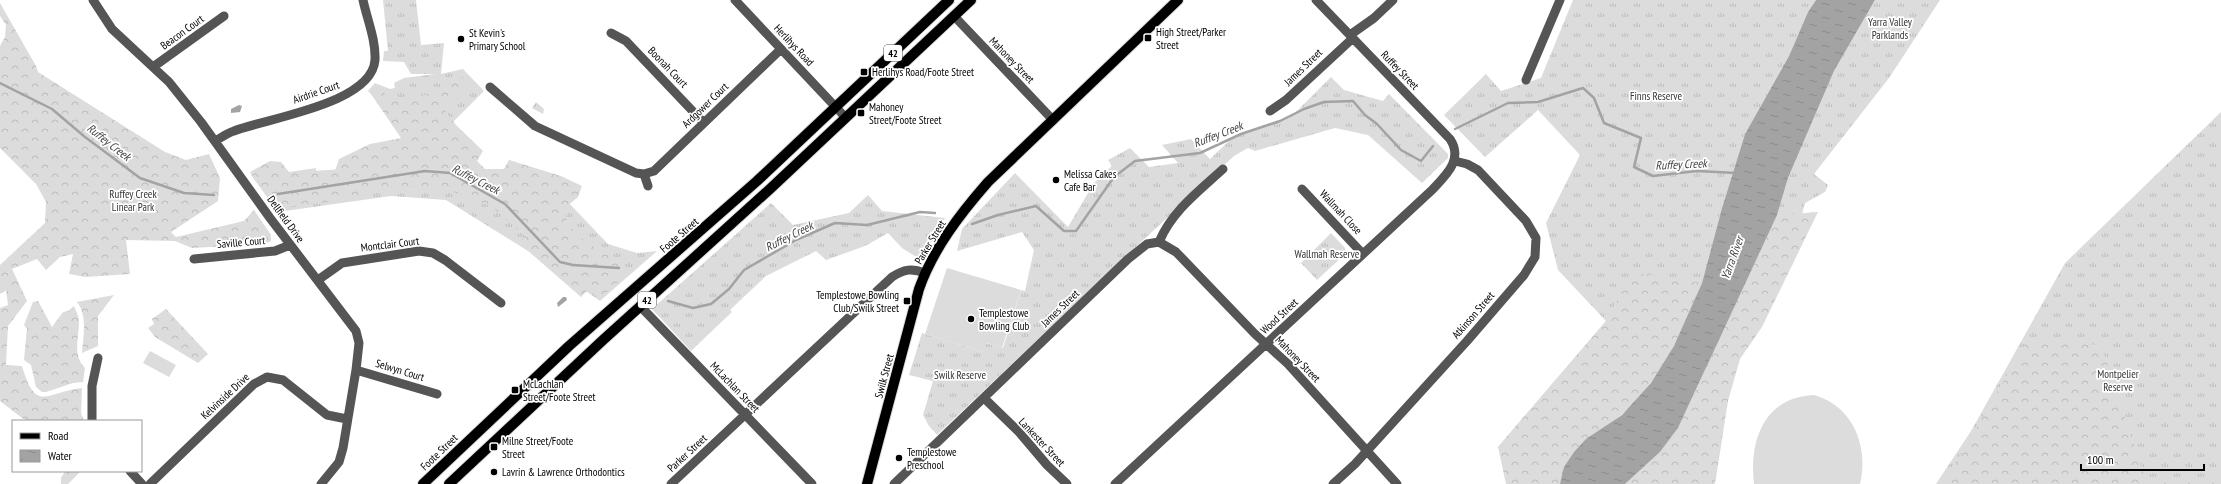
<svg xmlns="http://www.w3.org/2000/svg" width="2221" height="484" font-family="'PT Sans Narrow',sans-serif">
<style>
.grass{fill:url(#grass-tufts)}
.forest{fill:url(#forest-crowns)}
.pitch{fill:#dcdcdc}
.water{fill:url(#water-ripples)}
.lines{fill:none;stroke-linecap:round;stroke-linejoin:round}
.stream{stroke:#a3a3a3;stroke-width:2.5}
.major-casing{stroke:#dbdbdb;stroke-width:12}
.minor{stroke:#555;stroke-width:9}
.major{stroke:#000;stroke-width:10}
.poi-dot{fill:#000;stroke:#fff;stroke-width:1.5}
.labels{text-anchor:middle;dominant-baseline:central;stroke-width:3.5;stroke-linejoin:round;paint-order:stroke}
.shield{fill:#fff;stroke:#4c4c4c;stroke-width:1}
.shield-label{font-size:10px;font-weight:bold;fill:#000}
.park-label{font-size:11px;fill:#333;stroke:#fff}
.street-label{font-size:11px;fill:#000;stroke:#fff}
.poi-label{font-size:11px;fill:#000;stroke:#fff;text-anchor:start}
.water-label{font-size:12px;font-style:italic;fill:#444;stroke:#fff}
</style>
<defs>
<pattern id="grass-tufts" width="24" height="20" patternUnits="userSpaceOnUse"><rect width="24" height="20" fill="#dcdcdc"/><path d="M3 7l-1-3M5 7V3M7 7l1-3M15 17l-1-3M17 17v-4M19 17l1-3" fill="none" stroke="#bbb"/></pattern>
<pattern id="forest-crowns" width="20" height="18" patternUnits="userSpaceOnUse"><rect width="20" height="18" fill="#dcdcdc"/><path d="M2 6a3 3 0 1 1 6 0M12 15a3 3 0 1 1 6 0" fill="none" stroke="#bbb"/></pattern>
<pattern id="water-ripples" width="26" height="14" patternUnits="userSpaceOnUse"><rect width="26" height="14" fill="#a3a3a3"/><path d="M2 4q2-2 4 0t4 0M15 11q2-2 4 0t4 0" fill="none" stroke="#8b8b8b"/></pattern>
</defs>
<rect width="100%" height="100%" fill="#fff"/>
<path class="grass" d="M383,0H416L421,45L444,43L441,74L463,69L484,91L447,128L469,168L543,176L608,244L637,253L657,251L600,301L541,259L446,200L391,196L278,212L251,175L344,169L411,137L368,91L375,83L390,89L395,88L394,83L404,78L435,74H411L404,62L383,61L384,51H388Z
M1573,0H1816L1808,12L1789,56L1745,134L1722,208L1702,283L1564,467L1560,484L1529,481L1498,447L1606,321L1558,270L1546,223L1580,155L1538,110L1485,157L1444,115L1486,74L1501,91L1541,78Z
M1875,0H1940L1889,78L1814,174L1828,185L1825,192L1805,203L1795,241L1625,484L1777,215L1788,178L1834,71Z
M1331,77L1344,90L1383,101L1389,94L1448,154V158L1422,183L1368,135L1335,128L1255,151L1248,148L1234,156L1100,280L937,435L929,426L923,415L933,381L909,375L922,333L983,352L986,343L1003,348L1021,290L1025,291L1034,250L1022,232L957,251L962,229L1015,173L1068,227L1094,183L1112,166L1108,160L1130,148L1149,167L1178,163L1162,145L1191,139L1210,159L1232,138L1280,121L1293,115Z
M536,102L544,109L543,114L532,108Z
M2221,112V484H1936L1971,431L2065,263Z
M868,195L882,211L945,218L921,260L902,248L888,233L865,246L826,260L816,251L766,276L730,310L732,312L691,351L652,309L771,203L793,225L849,213Z
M1331,233L1345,248V254L1317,280L1301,263Z"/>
<path class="forest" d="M0,3L36,66L38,72L165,152L186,160L209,154L220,178L218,201L171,232L176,237L244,221L254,210L271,235V241L265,244L192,248L175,241L126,240L130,274L86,277L69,274L73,254L60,257L46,270L37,259L12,269L27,301L8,326L6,365L22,366C36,414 46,392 82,388L81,413L84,421H26L0,401V308L8,305L6,290L0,294V265L45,223L46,202L36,184L0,148V46L5,37L6,25L0,16Z
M458,77H465L467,87L445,111L456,125L483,151L477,161L485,169H504L509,160L561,176L582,186L578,197L566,207L567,224L587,243L622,263L621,280L599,299L589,289L581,297L519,243L525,236C513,226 501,212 487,205C449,185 408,185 367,188V198L275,208L250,172L270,161L281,162L289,172L316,168V173L335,171L339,159L370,144L401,138L369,91L372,88L383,92L391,99L402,104L416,97L429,94Z
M1818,212L1762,327L1740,359L1728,401L1715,484H1625L1660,452L1678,428L1777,215Z
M1632,272L1702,283C1687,318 1674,355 1650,384C1642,394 1631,407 1621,415C1592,437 1570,446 1560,484H1506L1498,447L1606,321Z
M114,295L98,316V346L82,353C83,337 88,316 77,302Z
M38,301L52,327L63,312L68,311L74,306C76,311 79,316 79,322C79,338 72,355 85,368L83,382L73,383L46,392H42L36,387L31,365L24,360L27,328L24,325L33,302Z
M166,309L208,354L198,363L155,337L148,328L154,324L152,319Z
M2027,341L2101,345L2147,484H1943Z
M65,471H81L68,484H61V478Z"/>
<path class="pitch" d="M947,268L1021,290L1002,348L987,343L983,352L925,334Z
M150,351L176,365L169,377L143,363Z
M1814,395C1853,406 1869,446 1860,484H1754C1749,441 1764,397 1814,395Z"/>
<path class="water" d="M1816,0H1875L1834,71L1788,178L1777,215L1678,428L1660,452L1625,484H1560L1564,467L1574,452L1586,439L1622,415L1651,383L1674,346L1702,283L1722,208L1745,134L1789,56L1808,12Z
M239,105L242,106L240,112L231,113V109Z
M563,297H566L567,300L558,307L557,303Z"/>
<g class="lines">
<path class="stream" d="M0,83L52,109L85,137L140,178L184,193L214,195
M1455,129L1508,103L1538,102L1583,88L1594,98L1604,123L1641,138L1634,167L1653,176L1697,171L1736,173
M278,194L425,171L450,173L505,204L560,262L573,265L619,268
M972,224L998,215L1036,206L1064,231H1076L1114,177L1135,161L1200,153L1241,134L1280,121L1304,109L1324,102L1353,101L1365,115L1377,124L1401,150L1421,161L1433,146
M668,301L693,308L711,304L729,289L744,270L796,240L835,223L867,225L920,212L935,213"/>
<g class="major-casing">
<path id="major" d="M423,484L569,346L757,181L949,0
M449,484L603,340L771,188L971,0
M867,484L919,289C933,249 960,214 988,182L1178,0"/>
</g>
<path class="minor" d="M93,0L112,29L169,82L201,122L270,218L356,331L359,343L356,370L343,448L339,462L321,484
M735,0L846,118
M954,16L1053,120
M611,33L626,41L704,123
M1350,35L1374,18L1393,0
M153,67L224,16
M1526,80L1560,0
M490,87L535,126L636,173L644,174
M1270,111L1286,100L1353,38
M215,141C221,138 227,133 234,131C267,118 372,104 375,60C376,40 367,19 363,0
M648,186L644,174L654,171L781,49
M1302,189L1362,253
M1159,242L1176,252L1255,334L1288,364L1397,484
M194,259L275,251L290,245
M318,280L342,263L419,251L433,253L445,260L501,303
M640,306L812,484
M356,370L437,394
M984,398L1019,432L1047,465L1067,484
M92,421V386L98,358
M130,471L142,484
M150,484L254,384L267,377L283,380L327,415L347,419
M671,484L892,277C904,269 912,268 925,273
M894,484L1128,259L1147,244L1159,242C1172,211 1199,191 1223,169
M1115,484L1432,190C1445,176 1464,160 1450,139L1316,0
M1333,484L1355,464L1467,341L1524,275L1535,257L1536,238L1526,221L1478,170L1467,164L1455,161"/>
<use href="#major" class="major"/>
</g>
<g class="poi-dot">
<rect x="1144" y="34" width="8" height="8" rx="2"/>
<circle cx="461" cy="39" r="4"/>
<rect x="860" y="68" width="8" height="8" rx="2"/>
<rect x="857" y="109" width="8" height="8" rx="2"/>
<circle cx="1056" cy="180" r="4"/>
<rect x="903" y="297" width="8" height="8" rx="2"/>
<circle cx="971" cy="319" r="4"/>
<rect x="511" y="386" width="8" height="8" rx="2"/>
<rect x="490" y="443" width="8" height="8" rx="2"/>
<circle cx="899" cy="458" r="4"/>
<circle cx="494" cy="472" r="4"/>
</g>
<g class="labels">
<g class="shield">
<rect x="884" y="45" width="18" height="16" rx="3"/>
<rect x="638" y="292" width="18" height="16" rx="3"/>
</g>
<g class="shield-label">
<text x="893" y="53">42</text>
<text x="647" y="300">42</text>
</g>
<g class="park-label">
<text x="1890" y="22">Yarra Valley<tspan x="1890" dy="13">Parklands</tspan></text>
<text x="1656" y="96">Finns Reserve</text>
<text x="133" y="194">Ruffey Creek<tspan x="133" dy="13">Linear Park</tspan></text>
<text x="1327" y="254">Wallmah Reserve</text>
<text x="2118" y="374">Montpelier<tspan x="2118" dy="13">Reserve</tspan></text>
<text x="960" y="375">Swilk Reserve</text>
</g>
<g class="street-label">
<text transform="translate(182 32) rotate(-36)">Beacon Court</text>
<text transform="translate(794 45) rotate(47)">Herlihys Road</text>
<text transform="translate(1012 60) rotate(46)">Mahoney Street</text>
<text transform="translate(668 67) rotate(46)">Boonah Court</text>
<text transform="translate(1303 67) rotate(-44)">James Street</text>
<text transform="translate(1400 70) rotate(46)">Ruffey Street</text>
<text transform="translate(316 92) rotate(-19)">Airdrie Court</text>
<text transform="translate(705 105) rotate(-44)">Ardgower Court</text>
<text transform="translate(1341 212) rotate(47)">Wallmah Close</text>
<text transform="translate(286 219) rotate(54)">Dellfield Drive</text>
<text transform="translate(679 235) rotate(-41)">Foote Street</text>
<text transform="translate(241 242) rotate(-5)">Saville Court</text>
<text transform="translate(930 242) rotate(-59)">Parker Street</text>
<text transform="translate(390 244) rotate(-7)">Montclair Court</text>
<text transform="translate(1060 308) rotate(-44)">James Street</text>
<text transform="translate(1473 315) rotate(-49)">Atkinson Street</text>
<text transform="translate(1279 316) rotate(-43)">Wood Street</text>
<text transform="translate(1298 359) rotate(46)">Mahoney Street</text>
<text transform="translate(400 370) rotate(17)">Selwyn Court</text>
<text transform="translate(884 376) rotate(-75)">Swilk Street</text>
<text transform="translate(735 387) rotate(46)">McLachlan Street</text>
<text transform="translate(225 396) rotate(-43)">Kelvinside Drive</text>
<text transform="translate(1042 442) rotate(47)">Lankester Street</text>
<text transform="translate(439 452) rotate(-44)">Foote Street</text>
<text transform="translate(687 453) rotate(-43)">Parker Street</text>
</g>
<g class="poi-label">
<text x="1156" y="32">High Street/Parker<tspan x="1156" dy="13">Street</tspan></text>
<text x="469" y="33">St Kevin's<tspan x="469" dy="13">Primary School</tspan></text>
<text x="872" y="72">Herlihys Road/Foote Street</text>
<text x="869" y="107">Mahoney<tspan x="869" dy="13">Street/Foote Street</tspan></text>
<text x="1064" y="174">Melissa Cakes<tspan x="1064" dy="13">Cafe Bar</tspan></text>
<text x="899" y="295" text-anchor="end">Templestowe Bowling<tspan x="899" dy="13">Club/Swilk Street</tspan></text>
<text x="979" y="313">Templestowe<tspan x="979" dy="13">Bowling Club</tspan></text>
<text x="523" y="384">McLachlan<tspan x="523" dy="13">Street/Foote Street</tspan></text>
<text x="502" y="441">Milne Street/Foote<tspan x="502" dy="13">Street</tspan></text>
<text x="907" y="452">Templestowe<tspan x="907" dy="13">Preschool</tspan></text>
<text x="502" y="472">Lavrin &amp; Lawrence Orthodontics</text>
</g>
<g class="water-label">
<text transform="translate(1218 134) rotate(-21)">Ruffey Creek</text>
<text transform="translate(109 142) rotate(38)">Ruffey Creek</text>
<text transform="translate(1681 164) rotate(-3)">Ruffey Creek</text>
<text transform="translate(476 179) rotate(27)">Ruffey Creek</text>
<text transform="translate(789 236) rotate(-27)">Ruffey Creek</text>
<text transform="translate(1732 258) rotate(-70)">Yarra River</text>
</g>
</g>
<rect x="12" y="420" width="130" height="52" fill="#ffffff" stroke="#999999"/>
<rect x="20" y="433" width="20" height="6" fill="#000000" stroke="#999999"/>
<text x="48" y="440" font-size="12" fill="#000000">Road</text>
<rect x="20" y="450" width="20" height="12" fill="url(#water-ripples)" stroke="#999999"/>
<text x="48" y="460" font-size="12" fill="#000000">Water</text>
<path d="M2081 464v6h123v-6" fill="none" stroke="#000000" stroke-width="2"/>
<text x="2087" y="464" font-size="12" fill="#000000" stroke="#ffffff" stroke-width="3" paint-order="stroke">100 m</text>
</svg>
